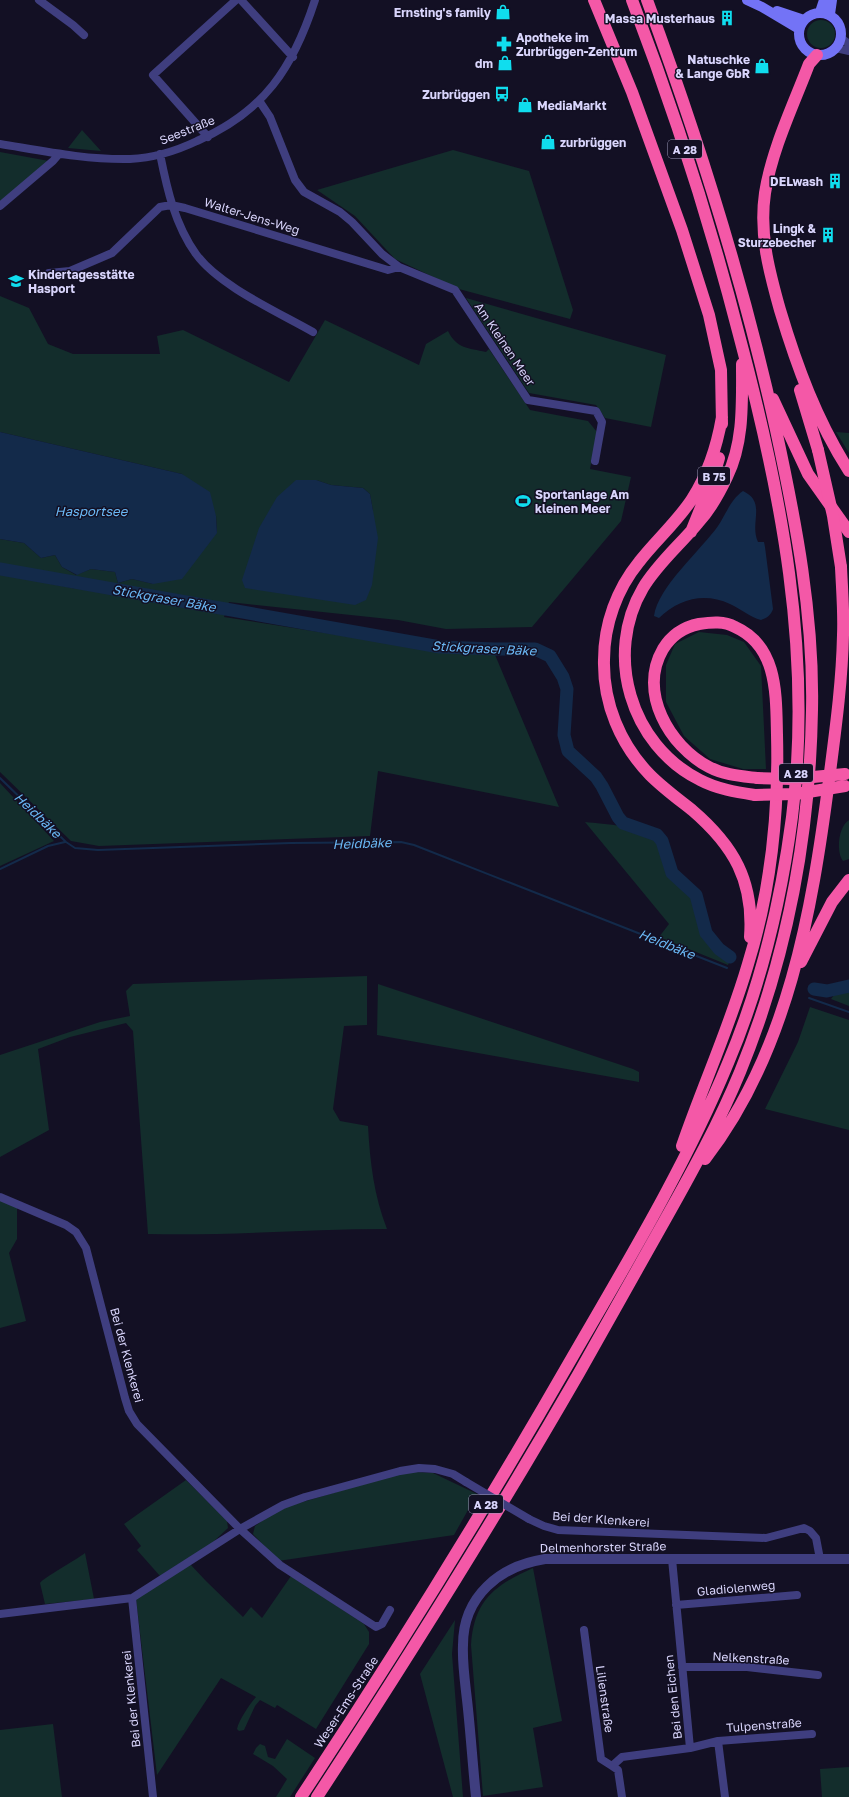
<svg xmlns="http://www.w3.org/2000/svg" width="849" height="1797" font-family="'Golos Text',sans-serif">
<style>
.green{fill:#132d2c;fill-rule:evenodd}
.water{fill:#132a4a}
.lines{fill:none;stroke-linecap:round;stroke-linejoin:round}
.stream{stroke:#132a4a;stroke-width:2}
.river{stroke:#132a4a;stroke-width:13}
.minor{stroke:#3f3e7f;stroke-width:8}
.tertiary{stroke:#3f3e7f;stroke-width:10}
.secondary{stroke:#7373f6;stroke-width:10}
.motorway{stroke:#f458a7;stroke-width:12}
.minor-bridge{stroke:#3f3e7f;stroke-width:8}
.motorway-bridge{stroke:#f458a7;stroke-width:12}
.labels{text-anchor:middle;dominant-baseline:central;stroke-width:3;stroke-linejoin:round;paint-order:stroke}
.shield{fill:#131024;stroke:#9e9abb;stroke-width:1}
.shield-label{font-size:11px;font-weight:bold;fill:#d9d5fc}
.poi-label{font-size:12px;font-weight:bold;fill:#d9d5fc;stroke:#131024;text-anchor:end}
.street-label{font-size:12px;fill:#d9d5fc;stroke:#131024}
.water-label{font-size:13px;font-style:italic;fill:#6ab8f5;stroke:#131024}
</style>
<rect width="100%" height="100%" fill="#131024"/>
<path class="green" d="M807 34a14 14 0 1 1 28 0a14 14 0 1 1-28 0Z
M82,130L101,151L68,148Z
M453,150L529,171L573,310L570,319L459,289L395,259L355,216L317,190Z
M0,152L49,161L0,202Z
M0,296L29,308L48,344L73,354H160L157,336L183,330L289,382L325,320L419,365L426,344L448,331C457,349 468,348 486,352L489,349L530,410L588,421L597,432L590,469L631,477L621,521L532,627L446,629L398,620L229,602L224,617L446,652L493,650L559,807L378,771L370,836L99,846L71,841L0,772V574L77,589L0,569V539L24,543L41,558L55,555L62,567L76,575L91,569L115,572L118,583L132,579L153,584L204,549L217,532L216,516L182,474L0,432ZM316,480L331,485L363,488L370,494L373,511Z
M466,298L666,355L651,427L605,418L596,405L529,393Z
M836,432L849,433V453Z
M699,632L727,635L744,642L761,666L766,769H743L710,759L684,736L666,702V665L675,644Z
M0,783L54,841L0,866Z
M849,820V859L843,861C836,852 838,827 849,820Z
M585,822C605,824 640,826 656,839C665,845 664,858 667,867C672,881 685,886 692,897C698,906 695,918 699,927C703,940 718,954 730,960L728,965L659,937L669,924Z
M367,976V1025L344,1026L333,1109L340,1121L368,1126C370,1162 374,1196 387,1229C308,1229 228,1236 148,1234L133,1031L126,1023L70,1037L38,1049L49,1130L0,1157V1055L100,1022L130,1016L126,991L133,984Z
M378,984L633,1069L639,1072V1082L377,1035Z
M849,989V1006L831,999L835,994Z
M810,1007L849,1020V1130L765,1109L798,1042Z
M0,1200L17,1207V1239L9,1253L26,1321L0,1328Z
M414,1472L433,1473L477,1494L454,1535L278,1561L253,1534L255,1526L279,1509L394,1475Z
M186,1480L227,1521L228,1528L212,1543L160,1576L137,1550L141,1546L124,1524Z
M85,1553L94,1599L45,1604L40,1583C43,1578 76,1560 85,1553Z
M190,1564L206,1581L243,1617L251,1607L262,1618L291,1576L364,1624L369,1632V1644L316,1729L277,1705L275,1708L260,1700L255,1706L244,1730L239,1731L237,1729C239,1720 249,1705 256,1697L221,1678L157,1775L136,1599Z
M533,1568L562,1721L533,1728L543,1787L483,1796L471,1645C474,1600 495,1585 533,1568Z
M455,1620L452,1654L463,1797H453L420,1674Z
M53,1724L62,1797H0V1730Z
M287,1739L315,1758L290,1797H276L287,1779L273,1766L253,1754L256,1748L260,1744L265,1746L268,1757L275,1759Z
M849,1767V1797H822L820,1769Z"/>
<path class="water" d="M0,432L182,474L210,492L216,516L217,533L182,579L153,584L132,579L118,583L115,572L91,569L77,575L62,567L55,555L41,558L24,543L0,539Z
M296,480H316L331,485L363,488L370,494L378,538L372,585L366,600L355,605L245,588L242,580L259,528L277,497Z
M743,491C767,502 749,523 758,542H764L765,547L773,609C771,615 767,618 761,620C750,617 741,609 730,604C704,592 679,599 659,618L654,616C658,587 701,550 718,526C726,514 731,499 743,491Z"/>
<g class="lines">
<path class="stream" d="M0,778L66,842L75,848L98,850L291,843L401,842L414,845L727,968
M0,869L48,846L65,842
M809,998L849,1012"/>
<path class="river" d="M0,569L440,647L495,649H535L550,656L563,677L567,689L564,735L568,751L596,777L602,786L618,817L623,823L657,835L662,841L672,873L696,895L706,933L719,949L730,957
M814,989L827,991L849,986"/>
<path class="minor" d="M39,0L73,25L84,35
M241,0L293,57
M841,38L849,44
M836,48L849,51
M260,102L270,117L295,180L304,192L340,212L352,222L382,254L399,267L455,290L528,400L596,411L602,422L595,461
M208,137L153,75L236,0
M0,144C43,151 86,160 130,159C153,158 176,151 197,141C264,112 293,68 315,0
M160,154C167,189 175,225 196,254C219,286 278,312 313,332
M0,206L53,161L59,154
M49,273L70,271L112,253L160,207L171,205L185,208L388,270L399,267
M0,1197L66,1225L76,1232L86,1248L125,1398L129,1411L137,1424L240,1529L280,1565L376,1627L382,1624L390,1610
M529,1519L544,1526L558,1530L766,1538L804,1528L810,1531L816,1538L820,1559
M672,1559L690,1748L718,1741L725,1797
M132,1598L153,1797
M676,1605L797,1595
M0,1614L132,1598L240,1529L283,1505L305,1497L400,1471L419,1468L435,1469L453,1474L466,1482
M584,1630L601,1759L612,1766
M682,1667H747L818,1675
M718,1741L812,1734
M622,1797L618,1770L612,1766L622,1757L690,1748"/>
<path class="tertiary" d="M476,1797C473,1768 471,1738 468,1709C466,1688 462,1666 463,1645C463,1596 500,1566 545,1559H849"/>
<path class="secondary" d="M747,0L762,7L799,29
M777,11L804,20
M820,12L824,0
M799 34a21 21 0 1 1 42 0a21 21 0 1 1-42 0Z
M830,14L832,0"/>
<path class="motorway" d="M594,0L632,92L682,230L709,315L721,370L722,424
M817,55L809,64C793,106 772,149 765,193C759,234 769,271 780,310C797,367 817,421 849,471
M742,364C742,403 744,442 727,477C719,494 710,510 698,523C680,545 658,563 643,588C604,654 630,745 700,780C717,789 736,792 755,795
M800,390L818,450
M773,399L808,474L849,532
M722,417C717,446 708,474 692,499C677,522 656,540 639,562C617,589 604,624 604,660C603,703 620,744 650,775C663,788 678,799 692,810C734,846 754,881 750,937
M691,532L714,475L719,458
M801,962L832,902L849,880
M682,1146C703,1085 730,1026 748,964C771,890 779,812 777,735C776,695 778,646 735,627C724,621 712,622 699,624C684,627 671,636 663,649C638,692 669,746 709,767C724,775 740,776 757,778
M705,1159C788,1052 812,911 829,780C835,733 842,684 843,635C844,613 842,590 841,567
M301,1797C396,1653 487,1506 573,1356C628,1261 686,1165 728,1063C761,985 781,901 792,817C813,654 781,492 739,335C710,222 674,110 632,0
M317,1797C408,1658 496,1517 579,1373C608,1322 636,1271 665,1220C692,1172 719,1123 740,1072C787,957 810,834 812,710C814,616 796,522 776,430C744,283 699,141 647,0"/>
<path class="minor-bridge" d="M466,1482L529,1519"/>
<path class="motorway-bridge" d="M818,450L833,516L841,567
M757,778L792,779L845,774
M755,795L796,794L845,786"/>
</g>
<defs>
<g id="shop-bare" transform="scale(1.2)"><path d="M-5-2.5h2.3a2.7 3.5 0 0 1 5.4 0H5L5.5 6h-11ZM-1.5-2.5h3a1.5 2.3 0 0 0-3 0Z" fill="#10ddee" stroke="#131024" stroke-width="2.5" paint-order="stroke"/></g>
<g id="building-bare" transform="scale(1.2)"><path d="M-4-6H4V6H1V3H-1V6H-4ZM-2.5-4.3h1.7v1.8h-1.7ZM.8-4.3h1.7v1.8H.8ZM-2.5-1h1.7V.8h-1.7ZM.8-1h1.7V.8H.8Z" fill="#10ddee" stroke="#131024" stroke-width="2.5" paint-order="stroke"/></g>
<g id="pharmacy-bare" transform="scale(1.2)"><path d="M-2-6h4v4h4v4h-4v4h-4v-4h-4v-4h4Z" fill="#10ddee" stroke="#131024" stroke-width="2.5" paint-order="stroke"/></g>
<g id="bus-bare" transform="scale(1.2)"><path d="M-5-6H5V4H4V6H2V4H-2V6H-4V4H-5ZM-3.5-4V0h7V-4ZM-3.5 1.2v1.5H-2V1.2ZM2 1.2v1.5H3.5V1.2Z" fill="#10ddee" stroke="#131024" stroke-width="2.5" paint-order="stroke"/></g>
<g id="school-bare" transform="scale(1.2)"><path d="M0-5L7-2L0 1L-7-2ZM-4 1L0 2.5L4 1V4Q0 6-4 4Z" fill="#10ddee" stroke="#131024" stroke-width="2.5" paint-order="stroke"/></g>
<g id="stadium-bare" transform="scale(1.2)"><path d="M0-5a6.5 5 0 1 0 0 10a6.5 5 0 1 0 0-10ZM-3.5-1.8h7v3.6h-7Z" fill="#10ddee" stroke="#131024" stroke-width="2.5" paint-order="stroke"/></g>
</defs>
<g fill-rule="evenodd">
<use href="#shop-bare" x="503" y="12"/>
<use href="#building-bare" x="727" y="18"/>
<use href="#pharmacy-bare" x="504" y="44"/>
<use href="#shop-bare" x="505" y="63"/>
<use href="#shop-bare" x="762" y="66"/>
<use href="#bus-bare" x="502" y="94"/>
<use href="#shop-bare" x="525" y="105"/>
<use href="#shop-bare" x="548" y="142"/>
<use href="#building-bare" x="835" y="181"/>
<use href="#building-bare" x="828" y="235"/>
<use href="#school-bare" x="16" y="281"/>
<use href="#stadium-bare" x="523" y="501"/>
</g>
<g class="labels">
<g class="shield">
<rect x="668" y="140" width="34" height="18" rx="3"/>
<rect x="698" y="467" width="32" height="18" rx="3"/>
<rect x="779" y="764" width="34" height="18" rx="3"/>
<rect x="469" y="1495" width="34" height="18" rx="3"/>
</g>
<g class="shield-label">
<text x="685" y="149">A 28</text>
<text x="714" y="476">B 75</text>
<text x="796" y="773">A 28</text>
<text x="486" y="1504">A 28</text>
</g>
<g class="poi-label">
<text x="491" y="12">Ernsting's family</text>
<text x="715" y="18">Massa Musterhaus</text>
<text x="516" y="37" text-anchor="start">Apotheke im<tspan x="516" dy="14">Zurbrüggen-Zentrum</tspan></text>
<text x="750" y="59">Natuschke<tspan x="750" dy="14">&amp; Lange GbR</tspan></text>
<text x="493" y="63">dm</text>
<text x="490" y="94">Zurbrüggen</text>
<text x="537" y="105" text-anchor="start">MediaMarkt</text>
<text x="560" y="142" text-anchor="start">zurbrüggen</text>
<text x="823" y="181">DELwash</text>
<text x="816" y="228">Lingk &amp;<tspan x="816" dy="14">Sturzebecher</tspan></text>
<text x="28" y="274" text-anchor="start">Kindertagesstätte<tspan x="28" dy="14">Hasport</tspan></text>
<text x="535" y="494" text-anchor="start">Sportanlage Am<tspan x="535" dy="14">kleinen Meer</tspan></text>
</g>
<g class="street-label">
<text transform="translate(187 130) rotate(-22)">Seestraße</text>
<text transform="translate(252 216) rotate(17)">Walter-Jens-Weg</text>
<text transform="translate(505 344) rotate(56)">Am Kleinen Meer</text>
<text transform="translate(127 1355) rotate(75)">Bei der Klenkerei</text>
<text transform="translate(601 1519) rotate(4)">Bei der Klenkerei</text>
<text transform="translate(603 1547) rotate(-1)">Delmenhorster Straße</text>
<text transform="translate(736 1588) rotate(-5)">Gladiolenweg</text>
<text transform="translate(751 1658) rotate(3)">Nelkenstraße</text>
<text transform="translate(673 1697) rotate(-96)">Bei den Eichen</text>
<text transform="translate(131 1699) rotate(-96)">Bei der Klenkerei</text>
<text transform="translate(605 1699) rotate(82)">Lilienstraße</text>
<text transform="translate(346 1702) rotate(-57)">Weser-Ems-Straße</text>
<text transform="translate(764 1725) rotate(-4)">Tulpenstraße</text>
</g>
<g class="water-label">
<text x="91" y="511">Hasportsee</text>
<text transform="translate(164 598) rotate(10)">Stickgraser Bäke</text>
<text transform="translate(484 648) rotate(3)">Stickgraser Bäke</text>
<text transform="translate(38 815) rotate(44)">Heidbäke</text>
<text transform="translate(362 843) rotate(-2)">Heidbäke</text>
<text transform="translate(667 944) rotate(22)">Heidbäke</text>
</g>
</g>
</svg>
